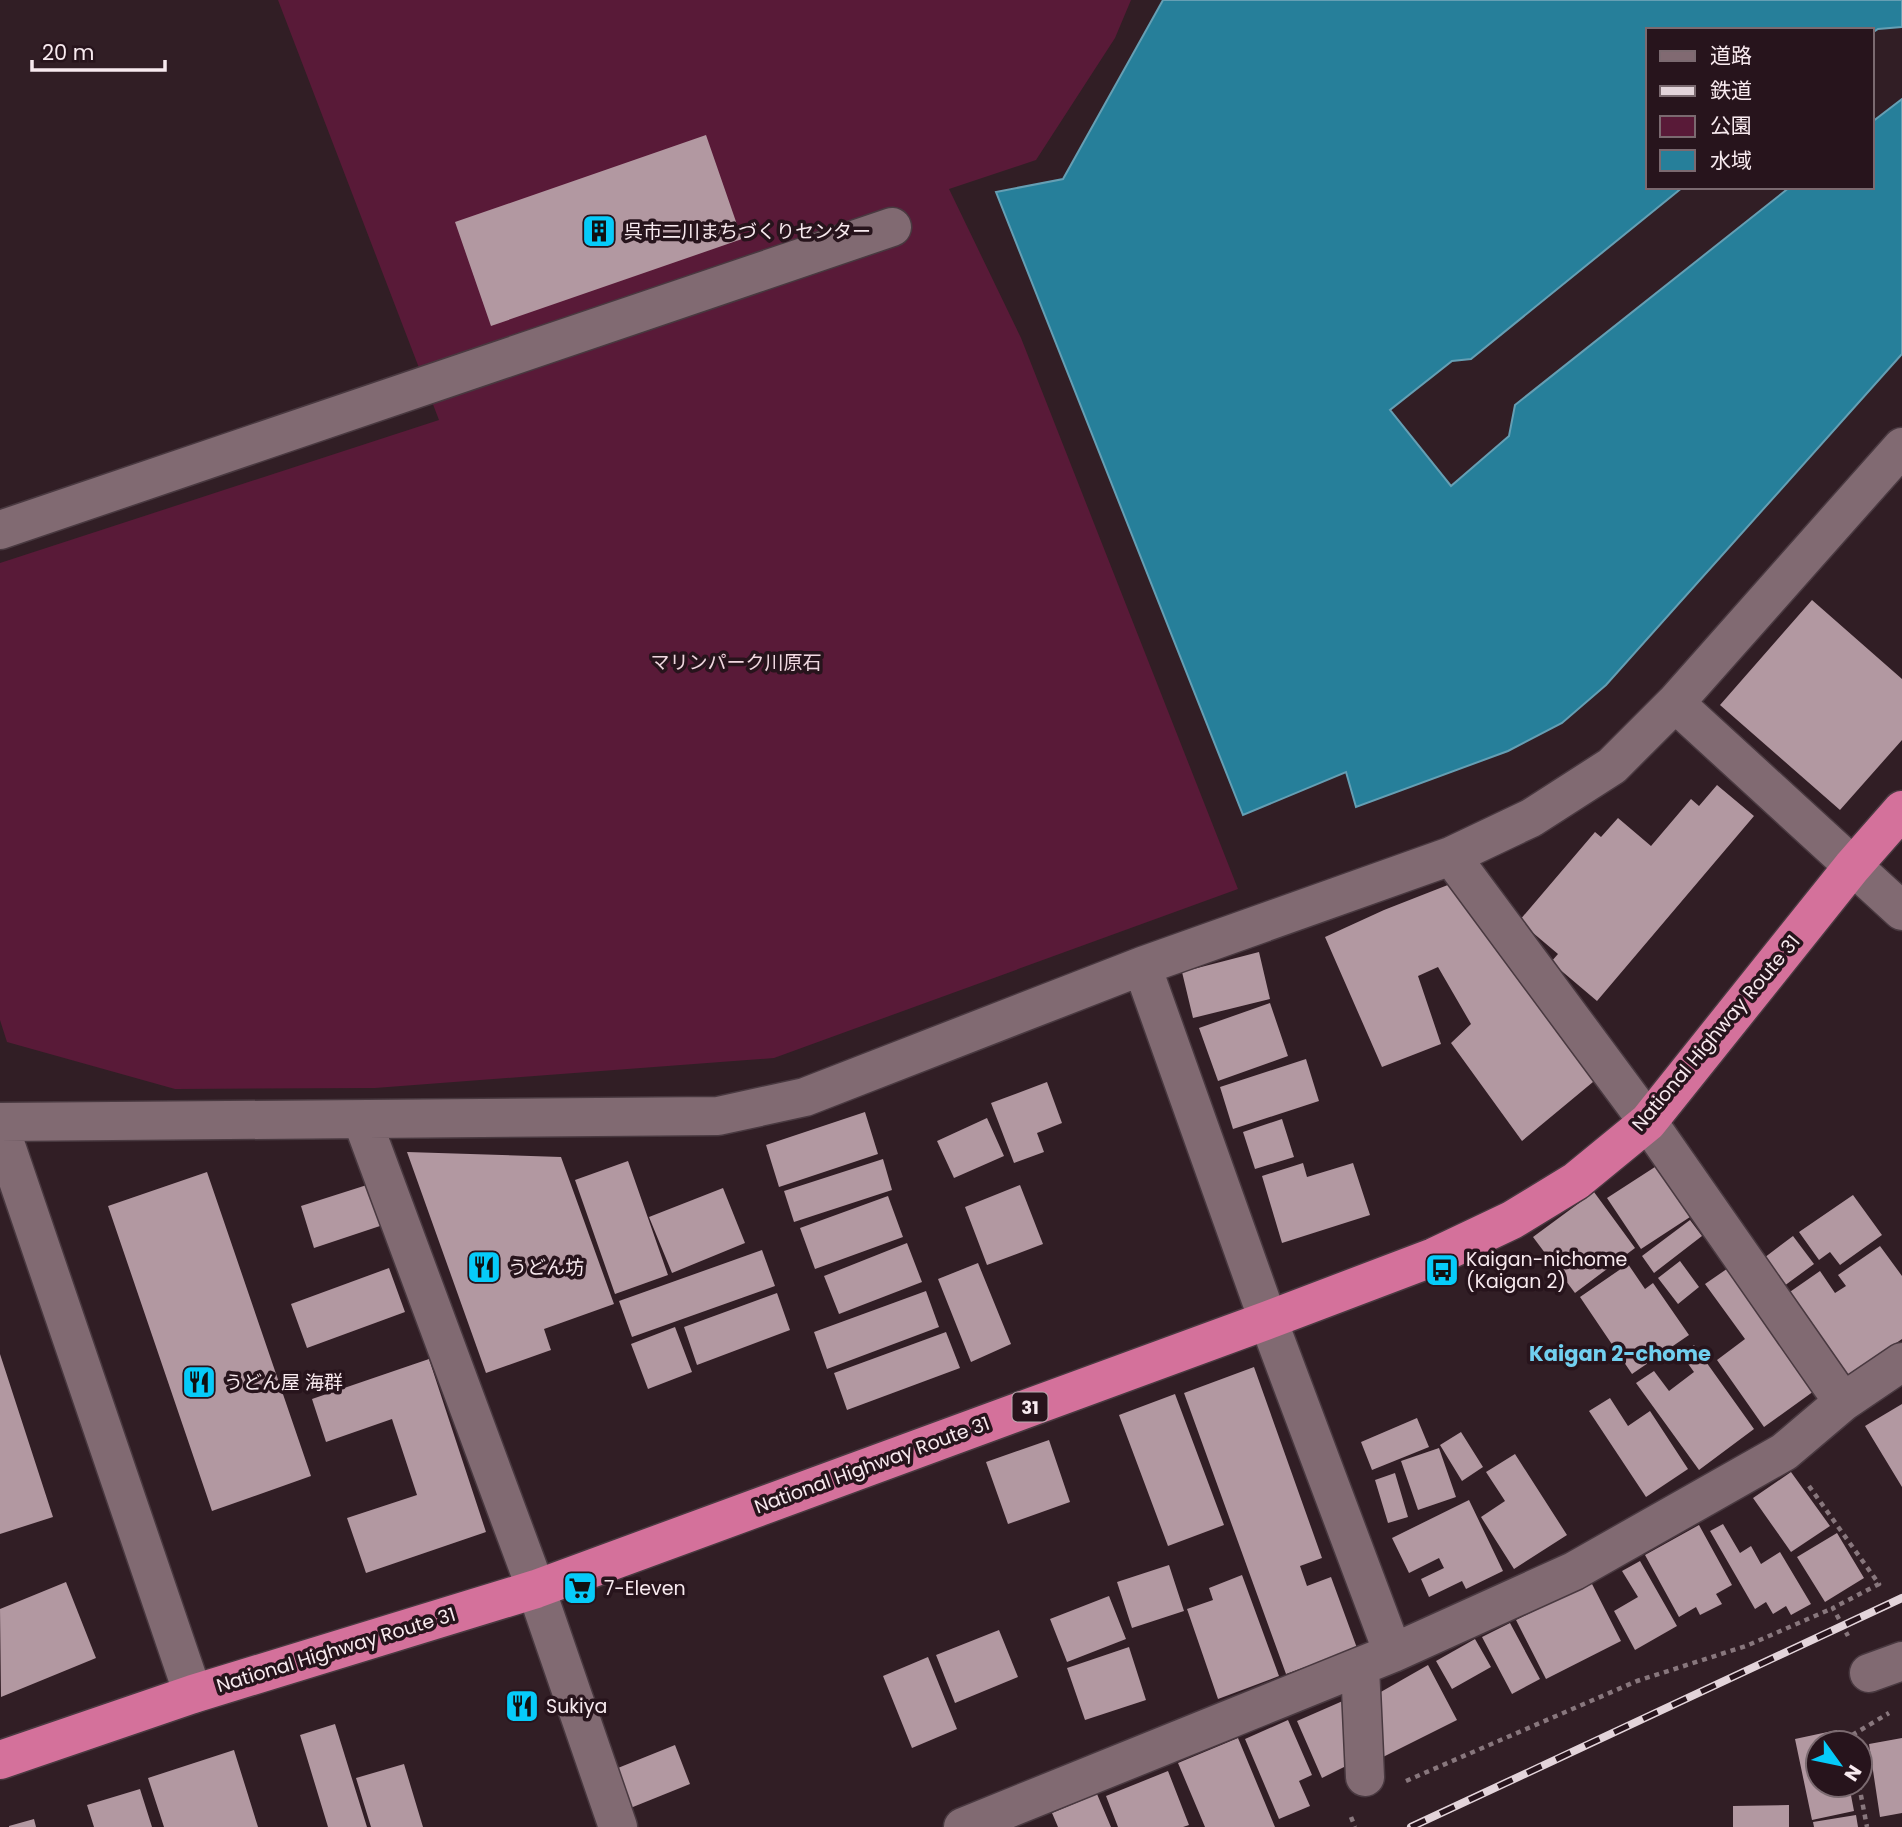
<svg xmlns="http://www.w3.org/2000/svg" width="1902" height="1827" font-family="Poppins,'Noto Sans JP',sans-serif">
<style>
.green{fill:#591a38}
.water{fill:#267f9a;stroke:#659fb4;stroke-width:2}
.building{fill:#b298a1}
.lines{fill:none;stroke-linecap:round;stroke-linejoin:round}
.minor-casing{stroke:#493940;stroke-width:41}
.highway-casing{stroke:#493940;stroke-width:41}
.path{stroke:#88777d;stroke-width:4.5;stroke-dasharray:5 5;stroke-linecap:butt}
.minor{stroke:#816a72;stroke-width:38}
.highway{stroke:#d4719b;stroke-width:38}
.rail-casing{stroke:#e3d4da;stroke-width:8}
.rail{stroke:#27141c;stroke-width:5;stroke-dasharray:16;stroke-linecap:butt}
.labels{text-anchor:middle;dominant-baseline:central;stroke-width:7;stroke-linejoin:round;paint-order:stroke}
.shield{fill:#27141c;stroke:#b9aab0;stroke-width:2}
.shield-label{font-size:18px;font-weight:bold;fill:#f8eaef}
.poi-label{font-size:19px;fill:#f8eaef;stroke:#27141c;text-anchor:start}
.park-label{font-size:19px;fill:#f0d8e0;stroke:#27141c}
.street-label{font-size:19px;fill:#f8eaef;stroke:#27141c}
.neighbourhood-label{font-size:21px;font-weight:bold;fill:#71cfef;stroke:#27141c}
</style>
<rect width="100%" height="100%" fill="#311e25"/>
<path class="green" d="M278,0H1131L1115,38L1036,160L949,189L1021,338L1238,889L774,1058L375,1088L175,1089L7,1042L0,1020V563L439,420Z"/>
<path class="water" d="M1163,0H1902V27L1878,29L1872,33V30H1648V187H1683L1471,359L1452,361L1390,410L1451,486L1509,436L1515,405L1790,187H1872V122L1902,99V354L1606,685L1562,723L1508,751L1356,807L1346,772L1243,815L996,192L1063,179Z"/>
<path class="building" d="M706,135L742,239L491,326L455,222Z
M1812,600L1902,679V740L1840,810L1720,705Z
M1717,785L1754,816L1597,1001L1551,962L1558,954L1519,921L1595,832L1601,837L1618,818L1651,846L1691,799L1699,806Z
M1458,881L1599,1077L1522,1141L1451,1043L1471,1024L1438,967L1418,976L1441,1044L1382,1067L1325,937L1384,910Z
M1259,952L1270,999L1193,1018L1182,972Z
M1270,1003L1288,1056L1218,1081L1199,1028Z
M1306,1059L1319,1101L1233,1129L1220,1087Z
M1047,1082L1062,1123L1037,1133L1044,1152L1014,1163L991,1103Z
M865,1112L878,1154L779,1187L766,1145Z
M987,1118L1004,1156L954,1178L937,1141Z
M1282,1119L1294,1157L1255,1169L1243,1132Z
M407,1152L561,1157L614,1304L544,1329L551,1350L486,1373Z
M883,1159L892,1190L794,1222L784,1191Z
M628,1161L668,1275L615,1294L575,1180Z
M1303,1163L1307,1177L1353,1163L1370,1215L1282,1243L1262,1176Z
M1658,1165L1690,1217L1641,1249L1607,1198Z
M207,1172L311,1476L212,1511L108,1206Z
M370,1184L383,1225L314,1248L301,1206Z
M1020,1185L1043,1244L987,1265L965,1207Z
M723,1188L745,1243L672,1273L649,1217Z
M1594,1192L1635,1248L1575,1293L1533,1237Z
M1853,1195L1882,1235L1840,1265L1830,1252L1819,1260L1799,1232Z
M888,1196L903,1237L815,1269L800,1228Z
M1690,1220L1702,1236L1654,1273L1642,1256Z
M1793,1236L1814,1264L1780,1289L1760,1261Z
M907,1243L922,1282L839,1314L824,1276Z
M1880,1246L1902,1276V1339L1843,1380L1784,1296L1820,1271L1835,1293L1846,1286L1838,1275Z
M762,1250L775,1286L632,1337L619,1301Z
M1680,1261L1699,1287L1678,1304L1658,1278Z
M978,1263L1011,1344L971,1362L938,1279Z
M1628,1264L1645,1289L1653,1283L1689,1335L1632,1374L1580,1297Z
M1734,1264L1821,1386L1764,1427L1717,1360L1745,1339L1705,1284Z
M389,1268L405,1312L307,1348L291,1304Z
M926,1291L939,1327L827,1369L814,1332Z
M777,1293L790,1330L697,1365L684,1327Z
M675,1327L692,1372L648,1389L631,1344Z
M946,1332L960,1368L847,1410L834,1373Z
M1694,1345L1754,1429L1699,1470L1636,1383L1654,1371L1669,1391L1694,1372L1681,1354Z
M0,1354L53,1517L0,1534Z
M429,1359L486,1532L366,1573L347,1518L417,1495L392,1419L326,1442L312,1399Z
M1254,1367L1322,1558L1300,1566L1307,1586L1331,1577L1357,1648L1286,1674L1184,1393Z
M1175,1394L1224,1525L1168,1546L1119,1415Z
M1610,1398L1628,1426L1650,1411L1688,1469L1646,1497L1589,1411Z
M1902,1404V1487L1865,1426Z
M1417,1418L1429,1447L1372,1470L1361,1442Z
M1461,1432L1483,1467L1462,1481L1440,1445Z
M1049,1440L1070,1502L1008,1524L986,1462Z
M1439,1448L1456,1497L1418,1510L1401,1461Z
M1515,1454L1567,1535L1514,1569L1481,1517L1505,1501L1486,1472Z
M1791,1472L1830,1526L1791,1552L1753,1498Z
M1395,1473L1408,1517L1388,1523L1375,1480Z
M1469,1500L1503,1571L1466,1589L1462,1581L1429,1597L1421,1579L1444,1568L1439,1558L1409,1573L1392,1538Z
M1723,1524L1740,1553L1751,1546L1761,1564L1780,1552L1811,1604L1791,1615L1786,1606L1773,1614L1766,1602L1755,1609L1710,1531Z
M1699,1525L1732,1585L1716,1594L1722,1604L1700,1615L1696,1607L1679,1617L1645,1555Z
M1837,1533L1864,1578L1825,1602L1797,1557Z
M1640,1561L1677,1626L1635,1650L1614,1611L1638,1597L1622,1571Z
M1169,1565L1184,1611L1132,1628L1117,1582Z
M1242,1575L1279,1676L1218,1699L1187,1609L1213,1600L1209,1588Z
M66,1582L96,1658L1,1697L0,1609Z
M1591,1582L1621,1641L1546,1679L1516,1620Z
M1109,1596L1126,1639L1067,1662L1050,1619Z
M1510,1623L1540,1679L1512,1694L1482,1637Z
M999,1630L1018,1677L955,1703L936,1655Z
M1475,1639L1491,1667L1452,1689L1436,1661Z
M1129,1647L1146,1700L1085,1720L1067,1668Z
M928,1657L957,1729L912,1748L883,1676Z
M1428,1665L1457,1720L1379,1759V1693Z
M1345,1700L1348,1765L1322,1778L1297,1721Z
M1288,1720L1312,1775L1299,1781L1310,1806L1279,1819L1245,1739Z
M335,1724L367,1827H328L300,1735Z
M1837,1730L1840,1743H1818V1785H1849L1854,1811L1812,1820L1795,1739Z
M1238,1738L1275,1827H1205L1178,1763Z
M1902,1738V1813L1880,1817L1869,1744Z
M675,1745L690,1784L623,1811L608,1772Z
M234,1750L258,1827H164L148,1778Z
M404,1764L423,1827H371L356,1778Z
M1168,1771L1189,1825L1183,1827H1118L1106,1796Z
M140,1789L152,1827H94L87,1805Z
M1097,1794L1111,1827H1058L1052,1813Z
M1789,1805V1827H1733V1806Z
M1856,1815L1858,1827H1814L1813,1822Z
M34,1819L36,1827H9V1826Z"/>
<g class="lines">
<g class="minor-casing">
<path id="minor" d="M0,530L892,227
M1675,703L1902,911
M1451,856L1648,1122L1843,1402
M1142,966L1268,1320L1393,1653
M362,1120L536,1589L618,1827
M0,1122L718,1116L805,1097L1142,966L1451,856L1531,818L1612,766L1675,703L1902,447
M0,1128L193,1694
M1360,1667L1365,1777
M1869,1673L1902,1661
M963,1827L1393,1653L1574,1571L1784,1452L1843,1402L1902,1362"/>
</g>
<g class="highway-casing">
<path id="highway" d="M0,1760L193,1694L536,1589L1268,1320L1434,1257L1512,1220L1576,1181L1648,1122L1852,867L1902,810"/>
</g>
<path class="path" d="M1809,1486L1879,1584L1833,1608L1848,1636
M1851,1743L1849,1737L1889,1713
M1406,1781L1637,1681L1746,1646L1833,1608
M1859,1785L1867,1827
M1351,1817L1355,1827"/>
<use href="#minor" class="minor"/>
<use href="#highway" class="highway"/>
<g class="rail-casing">
<path id="rail" d="M1411,1827L1902,1598"/>
</g>
<use href="#rail" class="rail"/>
</g>
<defs>
<g id="building-square" transform="scale(1.75)"><rect x="-9" y="-9" width="18" height="18" rx="4" fill="#06cbf9" stroke="#27141c"/><path d="M-4-6H4V6H1V3H-1V6H-4ZM-2.5-4.3h1.7v1.8h-1.7ZM.8-4.3h1.7v1.8H.8ZM-2.5-1h1.7V.8h-1.7ZM.8-1h1.7V.8H.8Z" fill="#111"/></g>
<g id="restaurant-square" transform="scale(1.75)"><rect x="-9" y="-9" width="18" height="18" rx="4" fill="#06cbf9" stroke="#27141c"/><path d="M-5-6h1v4h1v-4h1v4h1v-4h1v5L-1.5 .5V6h-2V.5L-5-1ZM5-6V6H3V1.5H1.5Q1.5-4 5-6Z" fill="#111"/></g>
<g id="bus-square" transform="scale(1.75)"><rect x="-9" y="-9" width="18" height="18" rx="4" fill="#06cbf9" stroke="#27141c"/><path d="M-5-6H5V4H4V6H2V4H-2V6H-4V4H-5ZM-3.5-4V0h7V-4ZM-3.5 1.2v1.5H-2V1.2ZM2 1.2v1.5H3.5V1.2Z" fill="#111"/></g>
<g id="supermarket-square" transform="scale(1.75)"><rect x="-9" y="-9" width="18" height="18" rx="4" fill="#06cbf9" stroke="#27141c"/><path d="M-6-5.5h2.5l.6 2H6L4.5 2H-2.5L-4.4-4H-6ZM-1.5 3.2a1.3 1.3 0 1 0 .1 0ZM3 3.2a1.3 1.3 0 1 0 .1 0Z" fill="#111"/></g>
</defs>
<g fill-rule="evenodd">
<use href="#building-square" x="599" y="231"/>
<use href="#restaurant-square" x="484" y="1267"/>
<use href="#bus-square" x="1442" y="1270"/>
<use href="#restaurant-square" x="199" y="1382"/>
<use href="#supermarket-square" x="580" y="1588"/>
<use href="#restaurant-square" x="522" y="1706"/>
</g>
<g class="labels">
<rect class="shield" x="1012.5" y="1392.5" width="35" height="29" rx="5"/>
<g class="shield-label">
<text x="1030" y="1407">31</text>
</g>
<g class="poi-label">
<text x="624" y="231">呉市二川まちづくりセンター</text>
<text x="1466" y="1259">Kaigan-nichome<tspan x="1466" dy="22">(Kaigan 2)</tspan></text>
<text x="508" y="1267">うどん坊</text>
<text x="224" y="1382">うどん屋 海群</text>
<text x="604" y="1588">7-Eleven</text>
<text x="546" y="1706">Sukiya</text>
</g>
<g class="park-label">
<text x="736" y="662">マリンパーク川原石</text>
</g>
<g class="street-label">
<text transform="translate(1716 1033) rotate(-50)">National Highway Route 31</text>
<text transform="translate(872 1465) rotate(-20)">National Highway Route 31</text>
<text transform="translate(336 1650) rotate(-17)">National Highway Route 31</text>
</g>
<g class="neighbourhood-label">
<text x="1620" y="1353">Kaigan 2-chome</text>
</g>
</g>
<rect x="1646" y="28" width="228" height="161" fill="#27141c" stroke="#7b6a70" stroke-width="2"/>
<rect x="1660" y="51" width="35" height="10" fill="#816a72" stroke="#7b6a70" stroke-width="2"/>
<text x="1710" y="63" font-size="21" fill="#f8eaef">道路</text>
<rect x="1660" y="86" width="35" height="10" fill="#e3d4da" stroke="#7b6a70" stroke-width="2"/>
<text x="1710" y="98" font-size="21" fill="#f8eaef">鉄道</text>
<rect x="1660" y="116" width="35" height="21" fill="#591a38" stroke="#7b6a70" stroke-width="2"/>
<text x="1710" y="133" font-size="21" fill="#f8eaef">公園</text>
<rect x="1660" y="150" width="35" height="21" fill="#267f9a" stroke="#7b6a70" stroke-width="2"/>
<text x="1710" y="168" font-size="21" fill="#f8eaef">水域</text>
<g transform="translate(1839 1764) rotate(123)"><circle r="33" fill="#27141c" stroke="#7b6a70" stroke-width="2"/>
<path d="M0-5L12 26L0 18L-12 26Z" fill="#06cbf9"/>
<text y="-10" font-size="19" font-weight="bold" text-anchor="middle" fill="#f8eaef">N</text>
</g>
<path d="M32 60v10h133v-10" fill="none" stroke="#f8eaef" stroke-width="3.5"/>
<text x="42" y="60" font-size="21" fill="#f8eaef" stroke="#27141c" stroke-width="5" paint-order="stroke">20 m</text>
</svg>
